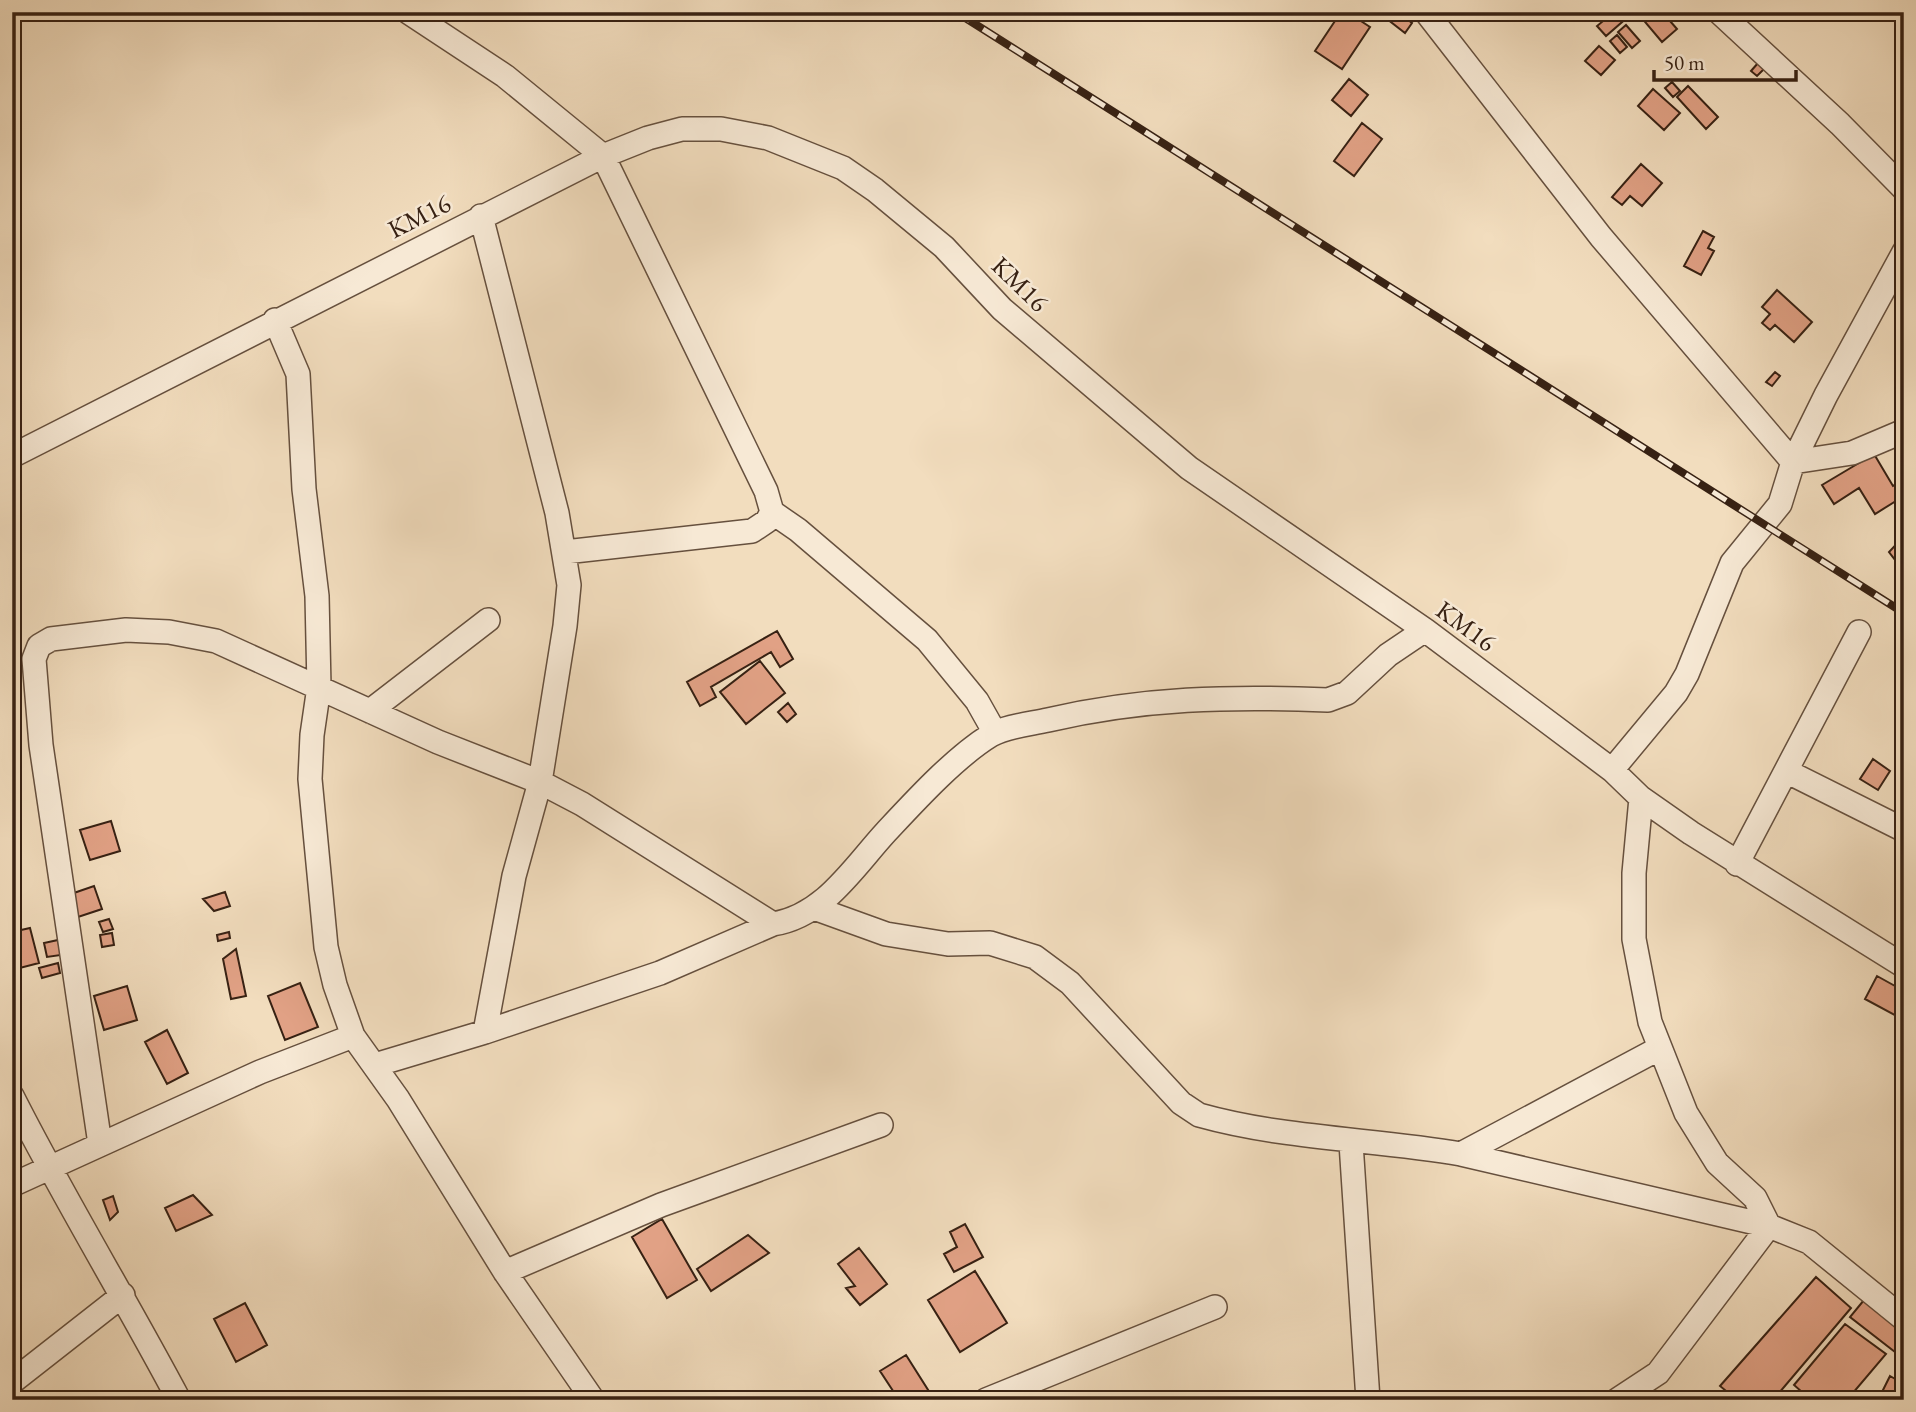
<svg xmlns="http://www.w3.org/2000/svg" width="1916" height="1412" font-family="'EB Garamond',serif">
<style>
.building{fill:#e1a185;stroke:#372113;stroke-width:2}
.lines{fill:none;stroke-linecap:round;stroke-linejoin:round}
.minor-casing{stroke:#66503e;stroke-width:26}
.minor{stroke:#f7e9d5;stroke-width:23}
.rail-casing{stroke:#372113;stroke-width:8}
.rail{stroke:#f7e9d5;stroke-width:5;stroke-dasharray:16;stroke-linecap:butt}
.labels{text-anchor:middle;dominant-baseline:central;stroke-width:5;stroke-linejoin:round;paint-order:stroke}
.street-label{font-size:26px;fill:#372113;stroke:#f7e9d5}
</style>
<rect width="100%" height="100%" fill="#f2ddbe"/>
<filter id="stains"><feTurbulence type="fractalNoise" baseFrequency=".00286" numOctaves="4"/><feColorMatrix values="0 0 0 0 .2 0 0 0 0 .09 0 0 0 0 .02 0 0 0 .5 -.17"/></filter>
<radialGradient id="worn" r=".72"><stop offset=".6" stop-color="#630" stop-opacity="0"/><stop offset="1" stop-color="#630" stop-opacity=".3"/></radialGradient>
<path class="building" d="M1341,12H1347L1370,27L1342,69L1315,51Z
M1378,12H1398L1412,23L1405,33Z
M1614,12H1626L1629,16L1606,36L1597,26Z
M1645,12H1674L1676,15L1670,21L1677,29L1662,42L1640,16Z
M1626,25L1640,41L1632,48L1618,32Z
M1617,35L1627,47L1620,53L1610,41Z
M1599,46L1615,60L1601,75L1585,61Z
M1758,63L1764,69L1757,76L1751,71Z
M1349,79L1368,95L1351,116L1332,100Z
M1672,82L1680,91L1673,97L1665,88Z
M1688,86L1718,117L1706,129L1677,97Z
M1653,89L1680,113L1664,130L1638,106Z
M1362,123L1382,139L1354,176L1334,161Z
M1641,164L1662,183L1642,206L1630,196L1622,205L1612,197Z
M1703,231L1714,237L1708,248L1714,251L1701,275L1684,266Z
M1777,290L1812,322L1794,342L1775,325L1770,330L1762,323L1770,314L1762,307Z
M1775,372L1780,376L1772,386L1766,382Z
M1874,454L1893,486L1904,480V496L1875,514L1859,488L1834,504L1822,485Z
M1904,536V561L1899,565L1889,552Z
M777,631L793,659L780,667L771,652L711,687L716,697L700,706L687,682Z
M760,661L785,693L746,724L720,692Z
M788,703L796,714L787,722L778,712Z
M1873,759L1890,771L1878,790L1860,779Z
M111,821L120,851L90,860L80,830Z
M94,886L102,909L78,917L71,894Z
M225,892L230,906L214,911L203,899Z
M109,919L113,929L103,932L99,922Z
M30,928L39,963L12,970V932Z
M229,932L230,938L218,941L217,935Z
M112,933L114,945L102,947L100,935Z
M58,940L61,955L47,957L44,943Z
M236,949L246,996L231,999L223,959Z
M58,963L60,973L42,978L39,968Z
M1877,976L1904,991V1020L1865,999Z
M300,983L318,1027L285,1040L268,996Z
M127,986L137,1020L104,1030L94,996Z
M167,1030L188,1073L167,1084L145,1042Z
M193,1195L212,1215L176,1231L165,1208Z
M113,1196L118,1212L110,1220L103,1200Z
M662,1219L697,1280L667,1298L632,1237Z
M965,1224L983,1257L954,1272L944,1254L957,1247L950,1232Z
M748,1235L769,1253L711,1291L697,1269Z
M859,1248L887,1284L860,1305L846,1288L855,1286L838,1264Z
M975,1271L1007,1323L960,1352L928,1300Z
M1816,1277L1851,1308L1773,1400H1737L1720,1386Z
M1864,1300L1904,1333V1359L1850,1317Z
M245,1303L267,1345L236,1362L214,1319Z
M1845,1324L1886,1354L1847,1400H1811L1794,1385Z
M906,1355L930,1393L918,1400H899L880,1371Z
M1890,1376L1904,1384V1400H1878Z"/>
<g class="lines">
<g class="minor-casing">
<path id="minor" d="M408,12L505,76L603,156L766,491L772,512L767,521L752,531L565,552
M1426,12L1601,237L1793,462L1852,453L1904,431
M1719,12L1840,124L1904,189
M481,216L557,513L569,585L565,626L540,782L514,876L485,1032
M275,320L298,374L304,489L317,596L319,687L312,735L310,779L326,947L335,985L353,1036L398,1099L505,1272L593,1400
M12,456L603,156L648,138L682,129H721L768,138L843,168L875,190L944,247L1002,309L1189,468L1425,630L1612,770L1641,798L1691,833L1904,966
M772,512L798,530L927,640L977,701L995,733
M370,711L488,620
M1612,770L1676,693L1687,674L1732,563L1780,504L1793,462L1826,395L1904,252
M1786,771L1904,830
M1737,864L1859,632
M814,908L886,934L948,944L990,943L1035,957L1070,983L1181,1103L1199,1115C1285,1139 1374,1139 1461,1154L1769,1226L1809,1242L1904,1319
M375,1065L485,1032L660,973L773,924
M12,1096C64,1199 125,1298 179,1400
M1351,1143L1368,1400
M100,1144L41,745L34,659L39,646L51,639L126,630L169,632L216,641L438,742L540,782L582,804L773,924C824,916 853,868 886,832C915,801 955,757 991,735C1007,726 1030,724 1048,720C1142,698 1231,696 1328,700L1347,693L1388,655L1425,630
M1461,1154L1660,1048
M12,1185L260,1072L353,1036
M505,1272L661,1205L881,1125
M12,1382L123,1295
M986,1400L1215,1307
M1617,1400L1658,1373L1769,1226L1755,1198L1717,1163L1686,1113L1650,1022L1634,939V873L1641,798"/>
</g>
<use href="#minor" class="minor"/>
<g class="rail-casing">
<path id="rail" d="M956,12L1904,613"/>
</g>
<use href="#rail" class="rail"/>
</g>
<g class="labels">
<g class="street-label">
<text transform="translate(419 216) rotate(-27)">KM16</text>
<text transform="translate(1020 284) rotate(44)">KM16</text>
<text transform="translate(1466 626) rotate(36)">KM16</text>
</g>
</g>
<rect width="1916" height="1412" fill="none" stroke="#f2ddbe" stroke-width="42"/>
<rect x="14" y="14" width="1888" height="1384" fill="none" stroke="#372113" stroke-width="3.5"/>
<rect x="21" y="21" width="1874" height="1370" fill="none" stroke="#372113" stroke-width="2"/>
<path d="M1654 70v10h142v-10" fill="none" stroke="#372113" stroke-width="3.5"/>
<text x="1664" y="70" font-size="21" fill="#372113" stroke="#f7e9d5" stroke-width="5" paint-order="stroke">50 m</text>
<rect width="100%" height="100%" filter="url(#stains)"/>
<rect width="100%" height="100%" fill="url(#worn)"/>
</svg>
